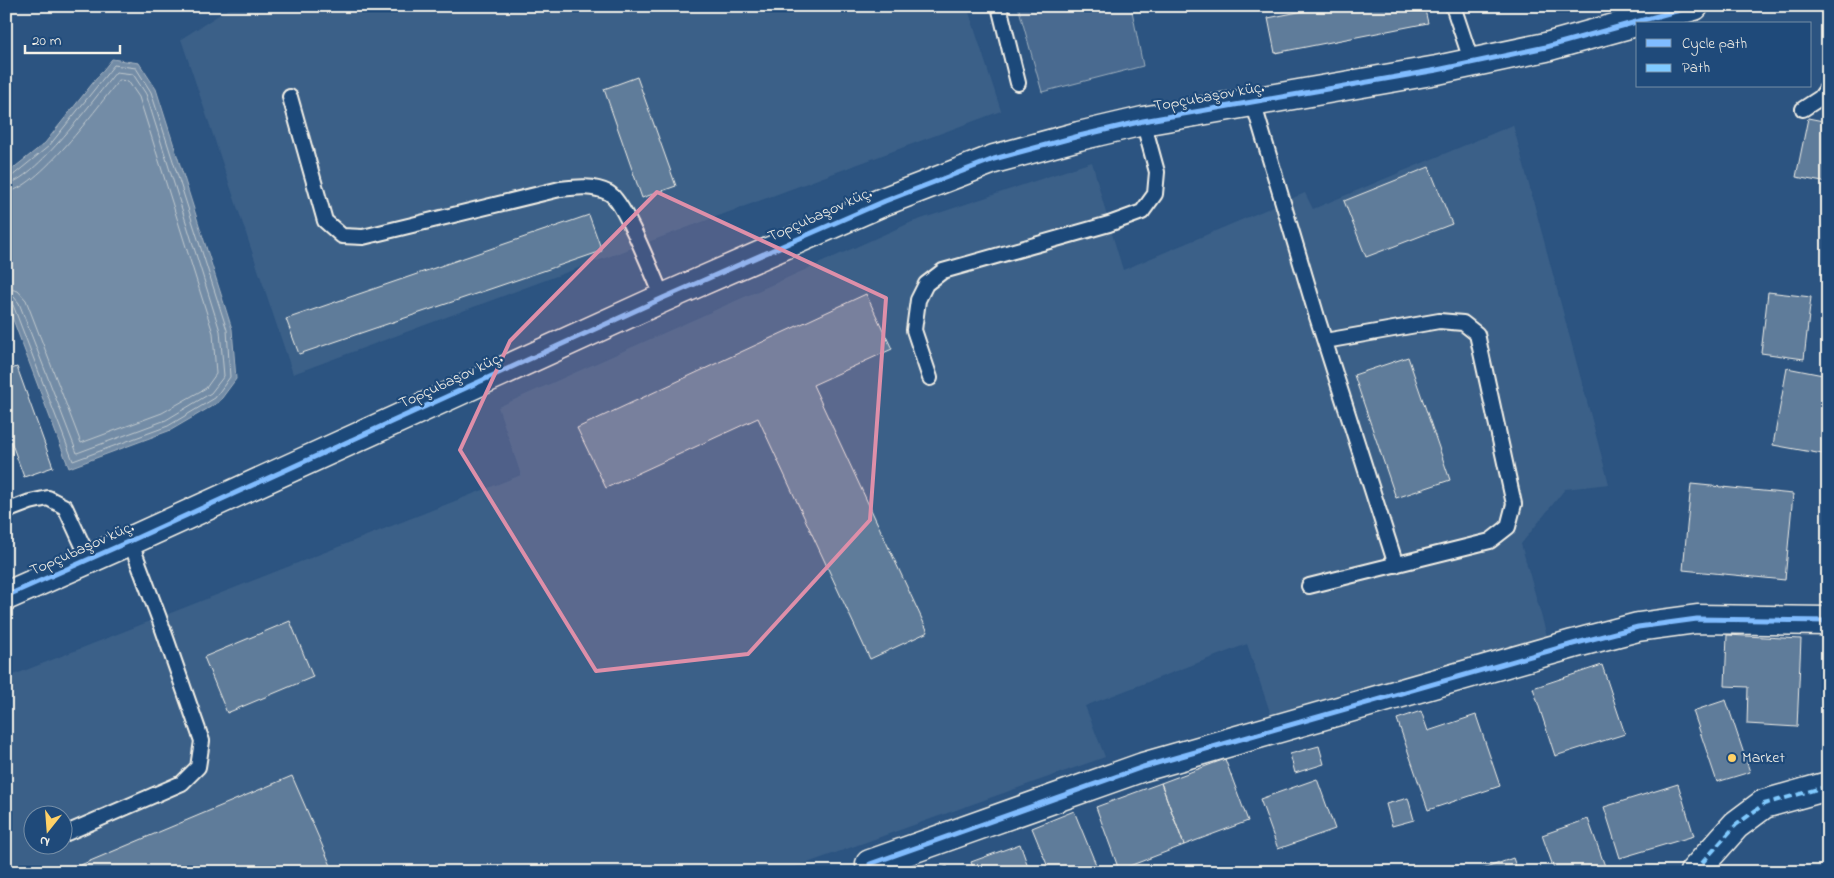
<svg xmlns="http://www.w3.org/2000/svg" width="1834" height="878" font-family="'Indie Flower',sans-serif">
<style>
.built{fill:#3b6088;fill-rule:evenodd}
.green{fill:#496b90;stroke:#9eaebc}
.water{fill:#738ca6;stroke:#a7b4c0}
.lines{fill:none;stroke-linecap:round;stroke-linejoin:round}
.shore{stroke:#c0c9ce;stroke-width:1}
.building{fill:#5e7b9a;stroke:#f4f1e8}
.service-casing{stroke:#f4f1e8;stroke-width:18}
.minor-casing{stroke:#f4f1e8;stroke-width:31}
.service{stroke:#1f4a7a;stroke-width:14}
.minor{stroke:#1f4a7a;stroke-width:28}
.quiet{stroke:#80caff;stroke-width:4;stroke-dasharray:8 4;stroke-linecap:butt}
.cycleway-casing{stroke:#1f4a7a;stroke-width:8}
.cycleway{stroke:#80bcff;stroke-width:5}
.marked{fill:#de8fa9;fill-opacity:0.2;stroke:#de8fa9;stroke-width:4;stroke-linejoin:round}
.poi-dot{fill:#ffd166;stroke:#1f4a7a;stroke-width:2}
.labels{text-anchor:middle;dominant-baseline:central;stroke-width:4.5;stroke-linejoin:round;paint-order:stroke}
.street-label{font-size:16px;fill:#f4f1e8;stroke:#1f4a7a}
.poi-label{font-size:16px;fill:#f4f1e8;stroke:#1f4a7a;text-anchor:start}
</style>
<rect width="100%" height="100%" fill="#2c5481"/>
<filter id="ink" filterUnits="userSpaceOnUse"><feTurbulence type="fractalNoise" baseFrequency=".02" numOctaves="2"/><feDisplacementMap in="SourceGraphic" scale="10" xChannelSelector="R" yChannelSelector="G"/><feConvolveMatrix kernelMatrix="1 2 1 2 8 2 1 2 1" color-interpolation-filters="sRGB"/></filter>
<g filter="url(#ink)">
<path class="built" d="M233,6H967L1001,111L293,374L181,39Z
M1513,125L1609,484L1565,489L1521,544L1547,636L1271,715L1247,644L1085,706L1105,757L782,872H6V678L521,475L498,407L912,222L1092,162L1109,224L1123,270L1305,193L1313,209ZM32,816H62V846H32Z"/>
<path class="green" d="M1018,6H1131L1143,66L1042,92Z"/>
<path class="water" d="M112,59L139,63L156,89L232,329L236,379L219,402L171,430L69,468L6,301V174L45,143Z"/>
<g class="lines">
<path class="shore" d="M6,178L11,177L49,146L114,65L136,68L151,92L227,330L230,377L215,398L168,426L73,461L13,305L10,302L6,301
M6,184C33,183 97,95 116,72L133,74L146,94L220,331L224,376L211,393L166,420L77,453L19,303L14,297L6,295
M6,192C37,191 99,105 119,80L128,81L139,97L213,333L216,374L206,388L162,413L81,443L26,300L18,291L6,288"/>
</g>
<path class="building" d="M1329,6H1424L1428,23L1275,53L1268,18Z
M637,77L676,186L642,198L604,89Z
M1808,118L1828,122V183L1796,177Z
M1429,167L1452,224L1366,257L1344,201Z
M589,215L602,251L299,354L286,319Z
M1768,292L1811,297L1804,359L1761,353Z
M866,294L892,349L813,385L928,632L870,659L758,418L606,488L577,428Z
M1408,357L1450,480L1396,498L1354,375Z
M17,367L53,467L24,477L6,428V371Z
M1787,368L1828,376V455L1773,445Z
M1691,484L1793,494L1785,580L1683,570Z
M290,621L313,677L227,713L204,657Z
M1727,635L1801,639L1797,727L1747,724L1748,687L1725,686Z
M1602,665L1625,734L1555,756L1533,688Z
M1726,700L1750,772L1717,782L1693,711Z
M1421,711L1428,731L1476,715L1500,786L1428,810L1397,719Z
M1319,746L1324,764L1295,773L1290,754Z
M1225,759L1248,821L1184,845L1161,783Z
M292,776L332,868L324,872H64Z
M1317,779L1335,829L1278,849L1260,799Z
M1161,783L1184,845L1119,870L1096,807Z
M1678,784L1694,836L1620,858L1604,807Z
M1408,798L1414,820L1392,826L1386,804Z
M1074,811L1099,872H1050L1032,828Z
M1588,819L1606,869L1599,872H1555L1542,835Z
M1020,844L1030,872H975L971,862Z
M1513,858L1518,872H1475Z
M947,866L949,872H932Z
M1434,866L1436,872H1420Z"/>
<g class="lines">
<g class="service-casing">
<path id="service" d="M999,6L1018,83
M1453,6L1472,63
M290,97L325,221L342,236L363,237L560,189C577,187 593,185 609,193C625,202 654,278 663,298
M1253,102L1317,317L1396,565
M1803,109L1820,98L1828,87
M930,378L914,330L918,300L926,284L943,271L1109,224L1142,212L1155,194L1157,172L1143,121
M6,511L30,502L48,498L65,507L89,559
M1309,586L1490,541L1508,527L1514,504L1477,334L1463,323L1439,321L1325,341
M62,835L182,783L198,767L202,741L159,618L130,541"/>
</g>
<g class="minor-casing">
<path id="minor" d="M6,596L130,541L663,298L885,201L994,159L1079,136L1143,121L1437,70L1546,47L1694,6
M870,864L1143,767L1573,644L1638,627L1697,619L1828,621
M1694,872L1736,825L1764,804L1828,786"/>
</g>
<use href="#service" class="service"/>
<use href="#minor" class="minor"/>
<path class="quiet" d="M1694,872L1736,825L1764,804L1828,786"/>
<g class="cycleway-casing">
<path id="cycleway" d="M6,596L130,541L663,298L885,201L994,159L1079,136L1143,121L1437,70L1546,47L1694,6
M870,864L1143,767L1573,644L1638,627L1697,619L1828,621"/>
</g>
<use href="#cycleway" class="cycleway"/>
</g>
</g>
<path class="marked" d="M657,192L886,298L870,520L748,654L596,671L460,450L510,341Z"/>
<circle class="poi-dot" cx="1732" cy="758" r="5"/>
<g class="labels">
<g class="street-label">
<text transform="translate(1209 97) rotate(-10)">Topçubaşov küç.</text>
<text transform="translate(820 215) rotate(-24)">Topçubaşov küç.</text>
<text transform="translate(451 381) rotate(-25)">Topçubaşov küç.</text>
<text transform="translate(82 549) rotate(-24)">Topçubaşov küç.</text>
</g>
<g class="poi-label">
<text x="1742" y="758">Market</text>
</g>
</g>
<rect width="1834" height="878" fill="none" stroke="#1f4a7a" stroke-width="25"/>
<rect x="12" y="12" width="1809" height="853" fill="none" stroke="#f4f1e8" stroke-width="2" filter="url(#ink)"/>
<rect x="1636" y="22" width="175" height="65" fill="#1f4a7a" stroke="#748da6"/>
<rect x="1646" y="39" width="25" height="8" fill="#80bcff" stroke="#748da6"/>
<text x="1682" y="48" font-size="15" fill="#f4f1e8">Cycle path</text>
<rect x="1646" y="64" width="25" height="8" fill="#80caff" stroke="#748da6"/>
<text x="1682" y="72" font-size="15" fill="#f4f1e8">Path</text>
<g transform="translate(48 830) rotate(197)"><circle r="24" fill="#1f4a7a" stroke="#748da6"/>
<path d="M0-4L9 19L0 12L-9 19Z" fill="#ffd166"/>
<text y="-8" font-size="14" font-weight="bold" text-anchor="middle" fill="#f4f1e8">N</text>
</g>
<path d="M25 45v8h95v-8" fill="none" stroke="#f4f1e8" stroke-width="2.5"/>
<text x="32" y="45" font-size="15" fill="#f4f1e8" stroke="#1f4a7a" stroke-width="4" paint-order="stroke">20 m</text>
</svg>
